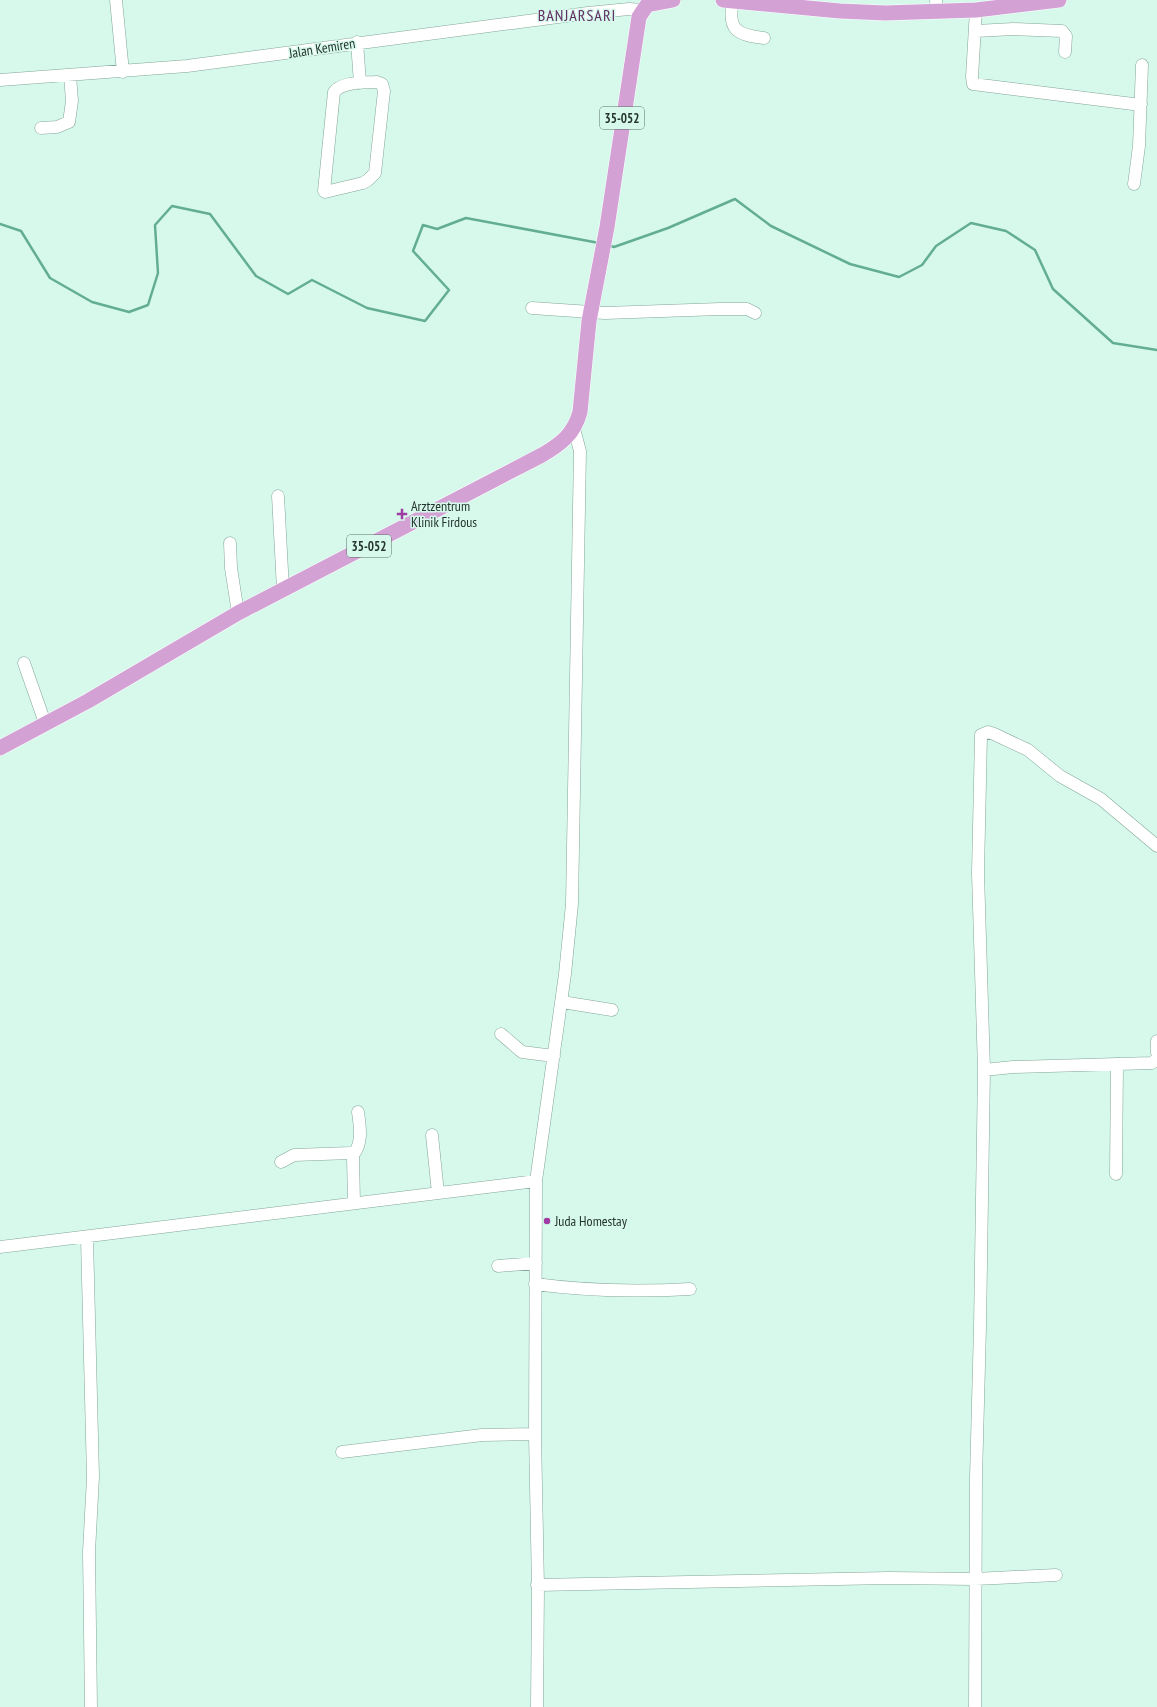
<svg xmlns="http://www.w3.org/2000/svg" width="1157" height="1707" font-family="'PT Sans Narrow',sans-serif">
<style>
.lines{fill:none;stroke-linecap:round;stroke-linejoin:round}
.stream{stroke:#63ad95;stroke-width:2.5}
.minor-casing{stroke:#84a599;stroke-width:13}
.major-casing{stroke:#fff;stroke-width:16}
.minor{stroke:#fff;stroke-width:12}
.major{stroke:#d3a1d4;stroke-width:15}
.poi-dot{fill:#9f3ca3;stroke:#d6f9ec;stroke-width:1.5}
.labels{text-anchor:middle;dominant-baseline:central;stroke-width:3;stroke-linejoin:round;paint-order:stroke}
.shield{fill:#d6f9ec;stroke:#5b6f68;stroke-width:1}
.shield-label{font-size:13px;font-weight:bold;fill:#26342f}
.street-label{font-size:14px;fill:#26342f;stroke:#d6f9ec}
.poi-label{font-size:14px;fill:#26342f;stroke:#d6f9ec;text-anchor:start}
.quarter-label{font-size:16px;letter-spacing:1px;fill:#602f61;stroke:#d6f9ec}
</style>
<rect width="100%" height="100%" fill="#d6f9ec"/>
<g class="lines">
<path class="stream" d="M0,224L21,231L50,278L92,302L129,312L148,305L158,273L155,225L172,206L210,214L256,276L288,294L312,280L367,308L425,321L449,290L413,251L423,225L437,229L466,218L599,243
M608,245L614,247L668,228L735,199L771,226L850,264L899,277L922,265L936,246L971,223L1006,231L1035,250L1053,289L1113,343L1157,350"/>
<g class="minor-casing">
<path id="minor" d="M116,0L123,72
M936,0L937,11
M733,1C727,30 737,35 764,38
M976,10L972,77L973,84L1133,104H1141
M976,31L1013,29L1062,31L1066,36L1065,52
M357,42L360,83
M0,80L187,66L588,13L629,9L643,10
M377,82L382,84L384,91L375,173L368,180L363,183L325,192L324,191L334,92C343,81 365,83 377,82Z
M41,128L57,127L69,122L72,101L70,75
M1134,184L1139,146L1142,65
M532,308L605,313L720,309H747L755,313
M278,496L283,589
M230,543L231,568L238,613
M24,663L45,723
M562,1002L612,1010
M501,1034L522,1052L554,1056
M1157,1041V1053
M984,1070L1013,1067L1152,1063L1157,1059
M432,1135L438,1193
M353,1155C363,1143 360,1127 358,1112
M281,1162L294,1155L351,1153L353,1157L354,1203
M1116,1174L1117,1064
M87,1238L93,1477L89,1552L91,1707
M0,1247L536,1181
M498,1266L536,1263
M535,1284C587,1291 638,1292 690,1289
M342,1452L482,1435L535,1434
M537,1585L889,1578L975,1579L1056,1575
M537,1707L538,1587L535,1434L536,1181L565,974L572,904L580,451L574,429
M975,1707L976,1478L980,1327L984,1070L978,873L981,735L988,732L994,734L1028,750L1060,776L1101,799L1157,846"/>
</g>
<g class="major-casing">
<path id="major" d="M723,0L840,11L885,13L976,10L1059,0
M0,748L88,701L238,613L542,455C561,444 574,434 580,412L589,321L607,227L639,17L647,5L673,0"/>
</g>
<use href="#minor" class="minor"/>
<use href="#major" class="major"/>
</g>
<g class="poi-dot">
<path d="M400 508h4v4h4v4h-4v4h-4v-4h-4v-4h4z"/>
<circle cx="547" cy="1221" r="4"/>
</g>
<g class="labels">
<g class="shield">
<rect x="600" y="107" width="44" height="22" rx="3"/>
<rect x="347" y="535" width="44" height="22" rx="3"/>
</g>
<g class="shield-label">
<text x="622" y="118">35-052</text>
<text x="369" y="546">35-052</text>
</g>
<g class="street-label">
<text transform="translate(322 48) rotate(-9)">Jalan Kemiren</text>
</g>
<g class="poi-label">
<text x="411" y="506">Arztzentrum<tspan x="411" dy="16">Klinik Firdous</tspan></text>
<text x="555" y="1221">Juda Homestay</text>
</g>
<g class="quarter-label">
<text x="577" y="15">BANJARSARI</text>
</g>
</g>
</svg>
